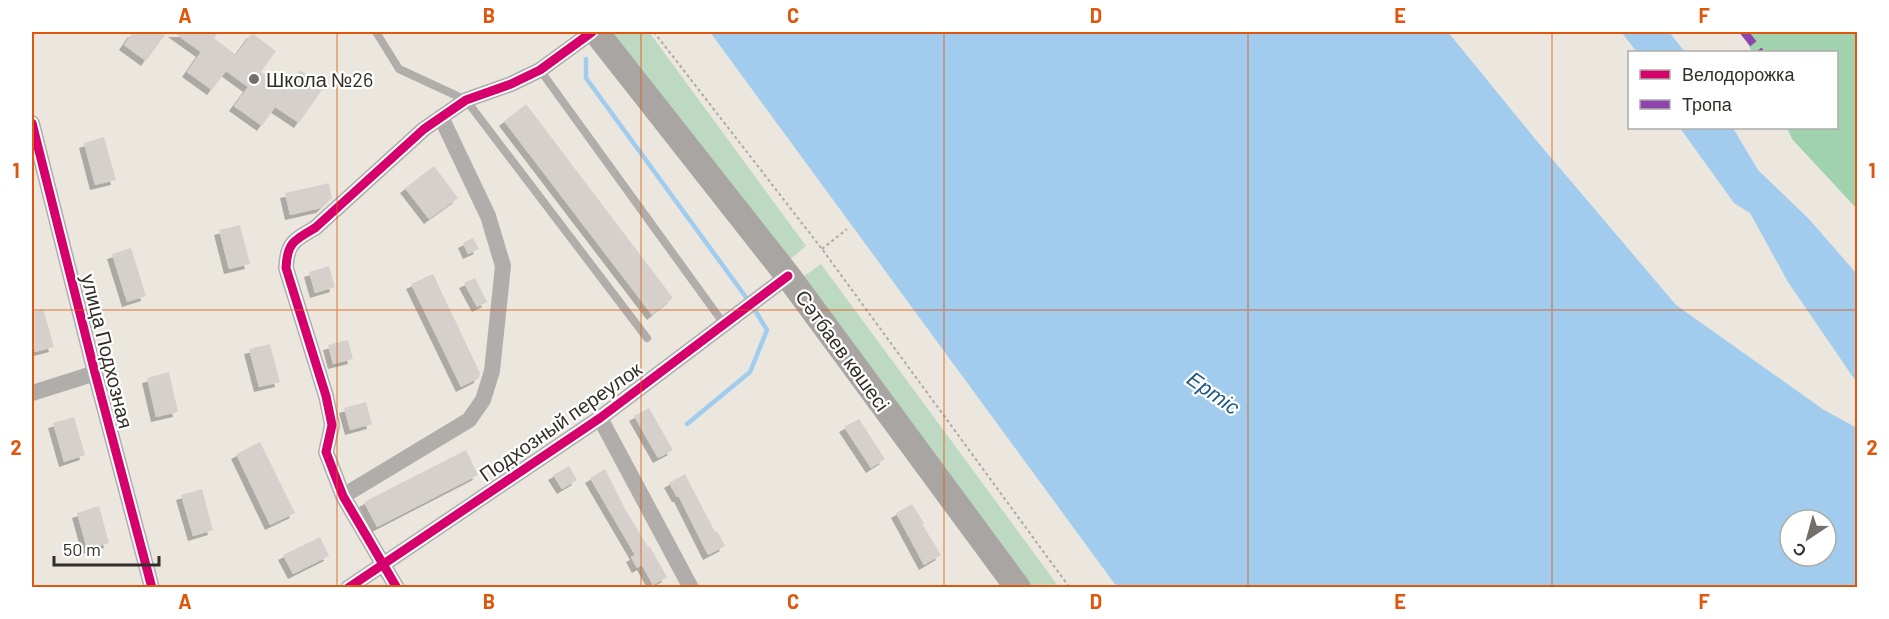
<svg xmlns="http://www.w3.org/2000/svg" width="1889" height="619" font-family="Barlow,sans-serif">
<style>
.green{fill:#bed9c1}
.forest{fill:#a1d2ae}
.water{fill:#a1ccee;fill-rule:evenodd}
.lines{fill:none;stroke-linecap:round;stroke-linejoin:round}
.stream{stroke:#a1ccee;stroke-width:4.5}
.building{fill:#d5d0cc;filter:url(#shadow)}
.path{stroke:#aca9a6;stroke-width:2;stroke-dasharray:3 3;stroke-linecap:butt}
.lane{stroke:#b0adab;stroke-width:8}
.street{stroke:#b0adab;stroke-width:16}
.primary{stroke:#a9a5a2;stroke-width:26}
.quiet{stroke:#8e44ad;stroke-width:8;stroke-dasharray:15 8;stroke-linecap:butt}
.cycleway-casing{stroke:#fff;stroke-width:13}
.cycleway{stroke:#d6006c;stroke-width:9}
.grid{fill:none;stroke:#df570d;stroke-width:1.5;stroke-opacity:0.55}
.poi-dot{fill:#736f69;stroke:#fff;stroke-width:2}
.labels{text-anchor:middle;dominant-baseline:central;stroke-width:4.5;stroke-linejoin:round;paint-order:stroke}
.poi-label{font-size:20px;fill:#322f29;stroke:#fff;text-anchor:start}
.street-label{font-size:20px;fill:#322f29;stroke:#fff}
.water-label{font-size:21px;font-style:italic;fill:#1d5883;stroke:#fff}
.neatline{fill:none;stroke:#df570d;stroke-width:2}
.grid-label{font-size:20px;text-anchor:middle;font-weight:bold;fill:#df570d}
</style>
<defs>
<filter id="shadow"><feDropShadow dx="-5" dy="5" stdDeviation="0" flood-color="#0004"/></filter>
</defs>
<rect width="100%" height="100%" fill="#ebe7df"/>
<path class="green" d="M609,32H649L806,246L788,261Z
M821,264L1059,587H1020L803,277Z"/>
<path class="forest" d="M1742,32H1857V209L1792,139L1787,128H1836V52H1752Z"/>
<path class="water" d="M710,32H1448L1536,140L1676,305L1824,410L1857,428V587H1117ZM1790,520H1826V556H1790Z
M1621,32H1669L1685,52H1637Z
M1680,128H1733L1758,170L1809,219L1856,273L1857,383L1788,282L1750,213L1734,203Z"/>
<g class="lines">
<path class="stream" d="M586,59V78L748,300
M687,424L750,372L767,330L753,307"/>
</g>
<path class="building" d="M133,32H167L146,61L124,45Z
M173,32H219L214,38L236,55L252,33L276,51L261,72L286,90L300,70L324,87L299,123L275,107L262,126L234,106L248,87L226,71L212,90L187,72L201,52Z
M526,104L673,298L652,315L504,121Z
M104,137L116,180L95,185L84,143Z
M434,166L458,198L429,219L405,188Z
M329,183L332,198L321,208L290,215L285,193Z
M240,225L250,264L229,269L219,230Z
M473,238L479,249L468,254L463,243Z
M131,248L146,296L127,302L112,254Z
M329,266L335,287L315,293L309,272Z
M433,274L480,373L479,378L461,387L411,284Z
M475,278L487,302L477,307L464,283Z
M43,309L54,347L35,352L32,337V312Z
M348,340L353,359L333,364L328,345Z
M270,344L280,382L259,387L249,349Z
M169,372L178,412L156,417L147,378Z
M366,402L372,424L350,430L344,408Z
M649,408L673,450L658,458L634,416Z
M74,417L85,455L64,462L53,423Z
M859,419L885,459L871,468L844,427Z
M260,442L295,513L270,525L236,454Z
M466,450L478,475L377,527L364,502Z
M569,466L577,480L562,489L553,475Z
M605,469L625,509L648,547H650L667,577L653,585L642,565L637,568L631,557L635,555L590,478Z
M685,474L715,532L717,531L725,546L708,555L679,497H677L669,483Z
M202,489L213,530L193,536L181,495Z
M912,504L924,523L922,524L941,555L924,565L896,513Z
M99,506L109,543L87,549L77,513Z
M320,537L329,556L293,574L283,555Z"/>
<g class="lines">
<path class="path" d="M654,32L822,249L1070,588
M822,249L847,229"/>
<path class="lane" d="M376,32L399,69L466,100L647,338
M540,70L724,324"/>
<path class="street" d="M32,123L95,373L152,588
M32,393L95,373
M600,418L691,588
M343,496L469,420L483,400L492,371L503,266L488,216L441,117
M348,588L600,418L788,276
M397,588L343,496L326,452L332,425L326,396L286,268C287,243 294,240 315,228L424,129L466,100L511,84L540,70L592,32"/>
<path class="primary" d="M596,32L788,276L1018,588"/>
<path class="quiet" d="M1744,32L1760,52"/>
<g class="cycleway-casing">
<path id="cycleway" d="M32,123L95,373L152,588
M348,588L600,418L788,276
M397,588L343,496L326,452L332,425L326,396L286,268C287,243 294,240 315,228L424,129L466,100L511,84L540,70L592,32"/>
</g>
<use href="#cycleway" class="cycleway"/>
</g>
<path class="grid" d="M337,32V588M641,32V588M944,32V588M1248,32V588M1552,32V588M32,310H1858"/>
<circle class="poi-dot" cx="254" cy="79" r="6"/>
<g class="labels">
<g class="poi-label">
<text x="266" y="79">Школа №26</text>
</g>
<g class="street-label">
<text transform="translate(843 350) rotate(54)">Сәтбаев көшесі</text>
<text transform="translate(108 351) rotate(76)">улица Подхозная</text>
<text transform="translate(560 421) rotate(-35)">Подхозный переулок</text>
</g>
<g class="water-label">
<text transform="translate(1214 392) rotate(35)">Ертіс</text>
</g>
</g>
<rect width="1889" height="619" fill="none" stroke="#ffffff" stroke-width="66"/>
<rect x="1628" y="51" width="210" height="78" fill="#ffffff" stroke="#adaca9" stroke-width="1.5"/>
<rect x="1640" y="70" width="30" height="9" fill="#d6006c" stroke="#adaca9" stroke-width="1.5"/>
<text x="1682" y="81" font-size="18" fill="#322f29">Велодорожка</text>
<rect x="1640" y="100" width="30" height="9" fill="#8e44ad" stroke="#adaca9" stroke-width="1.5"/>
<text x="1682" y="111" font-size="18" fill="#322f29">Тропа</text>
<g transform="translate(1808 538) rotate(216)"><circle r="28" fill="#ffffff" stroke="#adaca9" stroke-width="1.5"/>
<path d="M0-4.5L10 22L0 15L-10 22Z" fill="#736f69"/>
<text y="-9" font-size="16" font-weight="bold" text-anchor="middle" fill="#322f29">С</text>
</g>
<path d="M54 556v9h105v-9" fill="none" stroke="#322f29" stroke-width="3"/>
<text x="63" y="556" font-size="18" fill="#322f29" stroke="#ffffff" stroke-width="4.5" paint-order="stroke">50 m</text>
<rect x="33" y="33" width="1823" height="553" class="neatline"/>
<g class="grid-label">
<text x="185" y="23">A</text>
<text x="489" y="23">B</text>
<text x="793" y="23">C</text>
<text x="1096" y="23">D</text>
<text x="1400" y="23">E</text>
<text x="1704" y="23">F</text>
<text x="16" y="178">1</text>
<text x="1872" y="178">1</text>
<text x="16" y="455">2</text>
<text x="1872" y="455">2</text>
<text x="185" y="609">A</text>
<text x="489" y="609">B</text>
<text x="793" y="609">C</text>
<text x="1096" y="609">D</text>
<text x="1400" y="609">E</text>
<text x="1704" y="609">F</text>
</g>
</svg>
